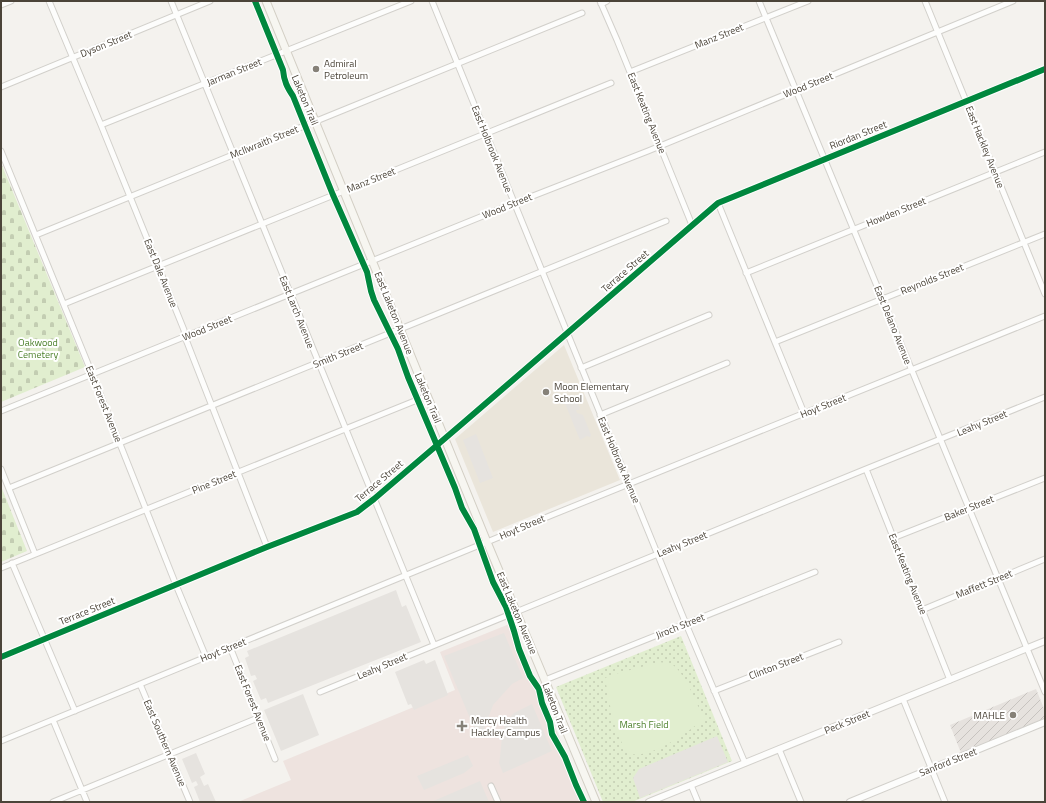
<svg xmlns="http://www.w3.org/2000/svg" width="1046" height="803" font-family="'Titillium Web',sans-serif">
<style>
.industrial{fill:url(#industrial-furrows)}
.education{fill:#eae5da}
.medical{fill:#eee3df}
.cemetery{fill:url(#cemetery-stones)}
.park{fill:url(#park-dots)}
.pitch{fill:#e1eecf}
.parking{fill:#e6e3df}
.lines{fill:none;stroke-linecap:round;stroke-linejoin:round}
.minor-casing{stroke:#d2d0cb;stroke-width:7}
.tertiary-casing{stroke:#d2d0cb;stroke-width:8}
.secondary-casing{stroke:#d3cfc5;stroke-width:9}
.minor{stroke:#fdfdfc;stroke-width:5}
.tertiary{stroke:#fdfdfc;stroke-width:6}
.secondary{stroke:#f7f6f1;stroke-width:7}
.cycleway-casing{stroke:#fff;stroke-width:8}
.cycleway{stroke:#00873e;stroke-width:6}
.poi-dot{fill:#868178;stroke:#fff;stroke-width:1.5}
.labels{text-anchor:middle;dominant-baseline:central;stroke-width:4;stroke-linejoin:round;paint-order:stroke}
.street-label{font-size:10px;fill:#4b4439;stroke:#fff}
.poi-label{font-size:10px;fill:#4b4439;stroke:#fff;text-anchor:start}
.park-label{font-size:10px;fill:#4a7f2a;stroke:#fff}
</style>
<defs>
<pattern id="industrial-furrows" width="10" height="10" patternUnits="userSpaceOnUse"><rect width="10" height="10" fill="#e6e2de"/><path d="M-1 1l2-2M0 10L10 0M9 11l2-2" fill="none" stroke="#c7c3bf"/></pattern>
<pattern id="cemetery-stones" width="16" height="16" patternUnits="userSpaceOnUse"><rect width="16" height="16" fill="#e1eecf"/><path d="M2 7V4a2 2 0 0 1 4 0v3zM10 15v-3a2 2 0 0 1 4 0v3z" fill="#c3cdb2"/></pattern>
<pattern id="park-dots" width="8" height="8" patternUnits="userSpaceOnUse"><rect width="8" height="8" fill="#e1eecf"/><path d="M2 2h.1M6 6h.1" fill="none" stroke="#c3cdb2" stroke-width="1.8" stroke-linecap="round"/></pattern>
</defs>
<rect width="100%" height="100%" fill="#f4f2ee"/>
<path class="industrial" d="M1036,689L1045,711V718L961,753L950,725Z"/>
<path class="education" d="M564,345L620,480L493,532L455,439Z"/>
<path class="medical" d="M512,623L586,802H238L291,780L283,761L455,690L440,652Z"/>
<path class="cemetery" d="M1,163L85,367L1,402Z
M1,486L27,551L1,562Z"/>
<path class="park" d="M681,636L732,761L632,802H603L556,687Z"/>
<path class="pitch" d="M660,662C662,663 666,662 669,663C684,668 697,705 704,719C687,732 654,758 631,754C614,741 609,699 605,678L615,674Z"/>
<path class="parking" d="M571,399H576L580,408L579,410H576L577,413L583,415L591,435L590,437L587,436L580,440L564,401Z
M476,434L493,478L480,483L463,440Z
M396,590L402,607L406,605L421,642L268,703L266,698L261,700L253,681L257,679L255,675L251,676L245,658L249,656L247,651Z
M504,633L523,678L512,684L493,705L483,732L477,735L444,656Z
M424,660L426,664L435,660L448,695L414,710L411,704L408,705L395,672Z
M303,694L319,735L281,751L264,710Z
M532,704L552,751L503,773L499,763L500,757L502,737L506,721L514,713Z
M717,736L728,762L640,798L633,778L639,769Z
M196,753L205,774L200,777L204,786L208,784L216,802H200L194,787L198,785L196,781L192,783L182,759Z
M468,755L473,766L464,773L424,790L417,776Z
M480,781L489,802H431Z"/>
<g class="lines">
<g class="minor-casing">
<path id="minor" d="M49,1L101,125L184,330L185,337L267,547
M171,1L434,645
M432,1L686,624L745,763
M600,1L617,40L692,225
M759,1L1045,692
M925,1L1045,294
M601,4L607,1
M1,5L11,1
M630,72L808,1
M1,87L210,1
M101,125L411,1
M1,151L95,381L176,585L206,657
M718,203L804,413
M36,235L582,13
M746,273L1045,152
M64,304L611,83
M775,342L1045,234
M581,368L709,315
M1,411L520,201L648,151L1013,1
M600,415L727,363
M1,469L35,554
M866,469L950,680
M9,488L666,221
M893,538L1045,478
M12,563L75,711
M1,568L427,396
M922,610L1045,559
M230,647L275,759
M1,657L267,547L357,512L374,499L463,423L718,203L1045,69
M545,680L815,572
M140,684L190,802
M714,691L839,642
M320,692L866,469L1045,397
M903,699L945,802
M53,720L87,802
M1,741L487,542L552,515L1045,316
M779,749L801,802
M691,785L698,802
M491,786L498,802
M53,802L258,718"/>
</g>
<g class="tertiary-casing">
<path id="tertiary" d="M649,802L1045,641
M850,802L1045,722"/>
</g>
<g class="secondary-casing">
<path id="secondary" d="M266,1L487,542L596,802"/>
</g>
<use href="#minor" class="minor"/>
<use href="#tertiary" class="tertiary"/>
<use href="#secondary" class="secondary"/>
<g class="cycleway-casing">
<path id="cycleway" d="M255,1L283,70C284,81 287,87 293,96L333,195L367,272L371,291L374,300L398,349L408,377L455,488L462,508L474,529L493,582L506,607L514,631L519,649L530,676L539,689L542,703L550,722L552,734L565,757L576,785L584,802
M1,657L267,547L357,512L374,499L463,423L718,203L1045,69"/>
</g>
<use href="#cycleway" class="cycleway"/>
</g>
<g class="poi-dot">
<circle cx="316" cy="69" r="4"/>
<circle cx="546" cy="392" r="4"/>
<circle cx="1013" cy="715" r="4"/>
<path d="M460 720h4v4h4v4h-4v4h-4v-4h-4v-4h4z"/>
</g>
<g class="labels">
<g class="street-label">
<text transform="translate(719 36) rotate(-22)">Manz Street</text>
<text transform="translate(106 44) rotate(-22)">Dyson Street</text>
<text transform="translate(234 72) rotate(-22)">Jarman Street</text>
<text transform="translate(808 85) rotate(-22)">Wood Street</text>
<text transform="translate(305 100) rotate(67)">Laketon Trail</text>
<text transform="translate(647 113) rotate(68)">East Keating Avenue</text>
<text transform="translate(858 135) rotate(-22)">Riordan Street</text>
<text transform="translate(264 142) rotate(-22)">McIlwraith Street</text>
<text transform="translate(985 147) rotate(68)">East Hackley Avenue</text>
<text transform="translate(492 149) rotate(68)">East Holbrook Avenue</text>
<text transform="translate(371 180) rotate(-22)">Manz Street</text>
<text transform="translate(507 206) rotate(-22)">Wood Street</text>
<text transform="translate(896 212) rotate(-22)">Howden Street</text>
<text transform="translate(625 271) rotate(-41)">Terrace Street</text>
<text transform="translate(161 273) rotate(68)">East Dale Avenue</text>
<text transform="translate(932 279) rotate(-22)">Reynolds Street</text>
<text transform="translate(297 312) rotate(68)">East Larch Avenue</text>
<text transform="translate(394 313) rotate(68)">East Laketon Avenue</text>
<text transform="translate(893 325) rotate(68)">East Delano Avenue</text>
<text transform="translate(207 328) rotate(-22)">Wood Street</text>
<text transform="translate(338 355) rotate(-22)">Smith Street</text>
<text transform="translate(428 398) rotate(67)">Laketon Trail</text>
<text transform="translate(104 404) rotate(68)">East Forest Avenue</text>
<text transform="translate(823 406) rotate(-22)">Hoyt Street</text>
<text transform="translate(982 423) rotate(-22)">Leahy Street</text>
<text transform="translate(619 460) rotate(67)">East Holbrook Avenue</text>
<text transform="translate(379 481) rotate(-40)">Terrace Street</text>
<text transform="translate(214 482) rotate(-22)">Pine Street</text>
<text transform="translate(969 508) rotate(-22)">Baker Street</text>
<text transform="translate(522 527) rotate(-23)">Hoyt Street</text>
<text transform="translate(682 544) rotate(-22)">Leahy Street</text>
<text transform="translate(908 574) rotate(68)">East Keating Avenue</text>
<text transform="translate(984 584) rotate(-22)">Maffett Street</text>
<text transform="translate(87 611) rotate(-22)">Terrace Street</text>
<text transform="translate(517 613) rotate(67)">East Laketon Avenue</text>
<text transform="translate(680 626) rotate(-22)">Jiroch Street</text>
<text transform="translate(223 650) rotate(-22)">Hoyt Street</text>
<text transform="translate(382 666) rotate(-23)">Leahy Street</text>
<text transform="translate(776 666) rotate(-21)">Clinton Street</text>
<text transform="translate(253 703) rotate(68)">East Forest Avenue</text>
<text transform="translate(555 708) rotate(69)">Laketon Trail</text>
<text transform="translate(847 722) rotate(-22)">Peck Street</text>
<text transform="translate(165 743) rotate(67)">East Southern Avenue</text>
<text transform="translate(948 762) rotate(-22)">Sanford Street</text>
</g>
<g class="poi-label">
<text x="324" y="63">Admiral<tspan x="324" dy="12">Petroleum</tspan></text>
<text x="554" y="386">Moon Elementary<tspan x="554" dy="12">School</tspan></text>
<text x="1005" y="715" text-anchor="end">MAHLE</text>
<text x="471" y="720">Mercy Health<tspan x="471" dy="12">Hackley Campus</tspan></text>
</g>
<g class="park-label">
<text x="38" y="342">Oakwood<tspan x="38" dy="12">Cemetery</tspan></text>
<text x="644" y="724">Marsh Field</text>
</g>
</g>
<rect width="1046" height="803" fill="none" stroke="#4b4439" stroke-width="4"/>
</svg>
